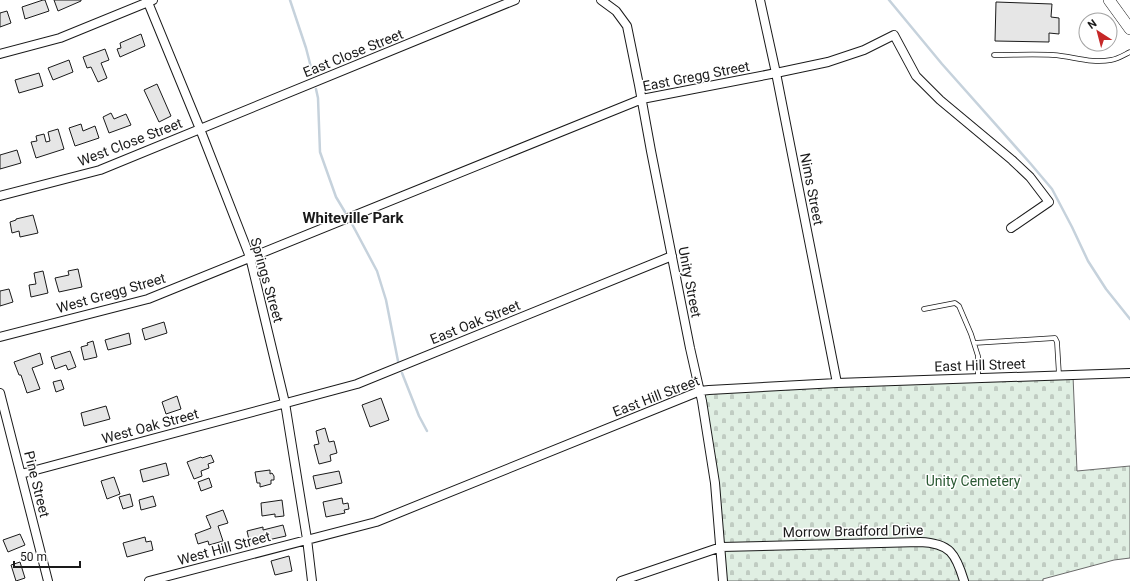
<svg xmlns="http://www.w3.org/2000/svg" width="1130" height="581" font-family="Roboto,sans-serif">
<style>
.cemetery{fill:url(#cemetery-stones);stroke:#6a6a6a}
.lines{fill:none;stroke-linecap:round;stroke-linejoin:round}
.stream{stroke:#c6d2dc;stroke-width:2.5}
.building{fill:#e6e6e6;stroke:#1a1a1a}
.lane-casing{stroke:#1a1a1a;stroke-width:5.5}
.street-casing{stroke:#1a1a1a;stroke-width:10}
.secondary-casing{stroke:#1a1a1a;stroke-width:12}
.lane{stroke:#fff;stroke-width:4}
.street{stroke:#fff;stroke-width:8}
.secondary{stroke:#fff;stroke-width:11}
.labels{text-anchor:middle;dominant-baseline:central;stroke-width:3;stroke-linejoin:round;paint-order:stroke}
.street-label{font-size:14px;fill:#1a1a1a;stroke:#fff}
.park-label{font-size:14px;fill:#2b5a34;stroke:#fff}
.neighbourhood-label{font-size:15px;font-weight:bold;fill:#1a1a1a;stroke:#fff}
</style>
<defs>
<pattern id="cemetery-stones" width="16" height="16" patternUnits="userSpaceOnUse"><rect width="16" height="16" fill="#e0efe3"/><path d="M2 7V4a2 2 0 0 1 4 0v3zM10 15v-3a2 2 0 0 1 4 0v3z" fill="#c0ccc2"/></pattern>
</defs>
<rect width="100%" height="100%" fill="#fff"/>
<path class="cemetery" d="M1073,376L1077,471L1130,466V558L1114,560L1043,579V581H725L702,393Z"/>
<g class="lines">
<path class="stream" d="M290,0L306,48L313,75
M889,0L942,64L1030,163L1052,189L1072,227L1088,261L1106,289L1130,319
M316,89L318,98L320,152L336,197L345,212
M352,224L377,271L386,300L398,361
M402,373L419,416L427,431"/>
</g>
<path class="building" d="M43,0H45L49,11L25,19L22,7Z
M54,0H81V1L58,11Z
M996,2L1052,4L1051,17L1059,18V34L1049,33V42L995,41Z
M7,11L11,23L0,27V13Z
M141,34L145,46L120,57L117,49L121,48L120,43Z
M105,49L109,60L101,63L107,78L98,82L91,67L87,68L83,57Z
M69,60L73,72L53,80L48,68Z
M39,73L43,86L19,93L15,80Z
M157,84L171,116L159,122L144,90Z
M111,113L114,119L126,114L131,125L109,133L103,117Z
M81,124L83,131L95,126L99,138L75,146L69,128Z
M58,129L64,149L36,158L31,142L37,141L36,136L44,134L46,142L50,141L48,132Z
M17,150L21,163L0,169V155Z
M33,215L38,233L20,237L19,231L12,233L10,222L16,220V219Z
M78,269L82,287L59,292L55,278L69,275L68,271Z
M43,271L48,293L31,297L29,285L36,284L34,273Z
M9,289L13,302L0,306V291Z
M164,322L167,333L145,340L142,329Z
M129,333L131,344L108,350L105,340Z
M93,341L97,357L84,360L81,347L88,345L87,343Z
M70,351L76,367L68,370L66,365L55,369L51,357Z
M40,353L43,364L32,368L40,389L27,393L21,375H19L14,362Z
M61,380L64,389L56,392L53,382Z
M177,396L181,409L166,414L162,402Z
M381,398L389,420L370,427L362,405Z
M106,406L110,419L84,426L81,413Z
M325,428L329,442L334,441L337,453L330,455L331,461L319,464L314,445L319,444L316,431Z
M211,455L214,462L208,464L209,468L201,471L202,476L194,479L187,462L201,457L202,458Z
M166,463L169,475L143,482L140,470Z
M270,470V474L272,473L274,476V480H271V484L260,487V483H257L255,472Z
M339,471L342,483L316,489L313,476Z
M114,477L120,494L107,499L101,481Z
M209,478L212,487L201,491L198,482Z
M130,494L133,506L123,509L119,497Z
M153,496L156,506L141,510L139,500Z
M342,498L343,504L348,503L349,509L344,510L345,513L326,517L323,502Z
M282,500L284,516L275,517V514L262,516L261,503Z
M223,510L228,523L218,526L223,541L209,545L208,541L198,544L195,534L211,528L206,516Z
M283,525L286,536L250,544L247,531L263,527V530Z
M20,534L25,545L8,552L3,540Z
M145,537L146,542L151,541L153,550L127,557L123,543Z
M289,556L292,571L275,575L271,561Z
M20,562L25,578L16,581L11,565Z"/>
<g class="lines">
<g class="lane-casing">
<path id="lane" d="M994,55C1014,55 1033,54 1053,55C1072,56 1091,64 1111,60C1118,59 1124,55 1130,52
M924,309L955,303L959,306L971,334L978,356V378
M974,343L1055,338L1057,342L1059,375"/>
</g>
<g class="street-casing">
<path id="street" d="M147,0L200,129L250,257L285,403L307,539L312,581
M601,0L616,11L627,26L639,85L651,151L690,348L702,401L715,483L723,581
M760,0L776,73L837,383
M0,54L60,38L153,0
M0,196L100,170L515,0
M0,337L148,299L642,99L776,73L828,62L864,50L894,35L916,76L940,100L1012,160L1030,177L1049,202L1011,228
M0,393L48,581
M21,474L357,384L672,256
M149,581L376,522L700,391L709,390L837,383L1130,373
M621,581L721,547L920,542C950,543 956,554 964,581"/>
</g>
<g class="secondary-casing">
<path id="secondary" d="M1109,0L1130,29"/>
</g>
<use href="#lane" class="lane"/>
<use href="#street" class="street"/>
<use href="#secondary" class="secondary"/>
</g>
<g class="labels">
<g class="street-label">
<text transform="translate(353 53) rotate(-22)">East Close Street</text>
<text transform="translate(696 76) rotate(-11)">East Gregg Street</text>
<text transform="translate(130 142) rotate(-21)">West Close Street</text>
<text transform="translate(812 189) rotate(79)">Nims Street</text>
<text transform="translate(267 280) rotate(74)">Springs Street</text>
<text transform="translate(690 282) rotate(79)">Unity Street</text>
<text transform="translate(111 293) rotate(-16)">West Gregg Street</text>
<text transform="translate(475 322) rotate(-22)">East Oak Street</text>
<text transform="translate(980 365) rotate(-2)">East Hill Street</text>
<text transform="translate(656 396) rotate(-21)">East Hill Street</text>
<text transform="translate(150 426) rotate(-15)">West Oak Street</text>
<text transform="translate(37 484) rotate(76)">Pine Street</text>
<text transform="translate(853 531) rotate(-1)">Morrow Bradford Drive</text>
<text transform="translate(224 548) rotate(-15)">West Hill Street</text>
</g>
<g class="park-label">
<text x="973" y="481">Unity Cemetery</text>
</g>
<g class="neighbourhood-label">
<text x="353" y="218">Whiteville Park</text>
</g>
</g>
<g transform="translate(1098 32) rotate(324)"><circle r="19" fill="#ffffff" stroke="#a3a3a3"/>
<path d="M0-3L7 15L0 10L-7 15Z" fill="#c62828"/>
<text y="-6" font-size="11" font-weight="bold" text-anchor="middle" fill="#1a1a1a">N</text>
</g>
<path d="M14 561v6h66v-6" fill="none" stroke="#1a1a1a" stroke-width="2"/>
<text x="20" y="561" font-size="12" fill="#1a1a1a" stroke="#ffffff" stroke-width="3" paint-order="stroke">50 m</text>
</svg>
